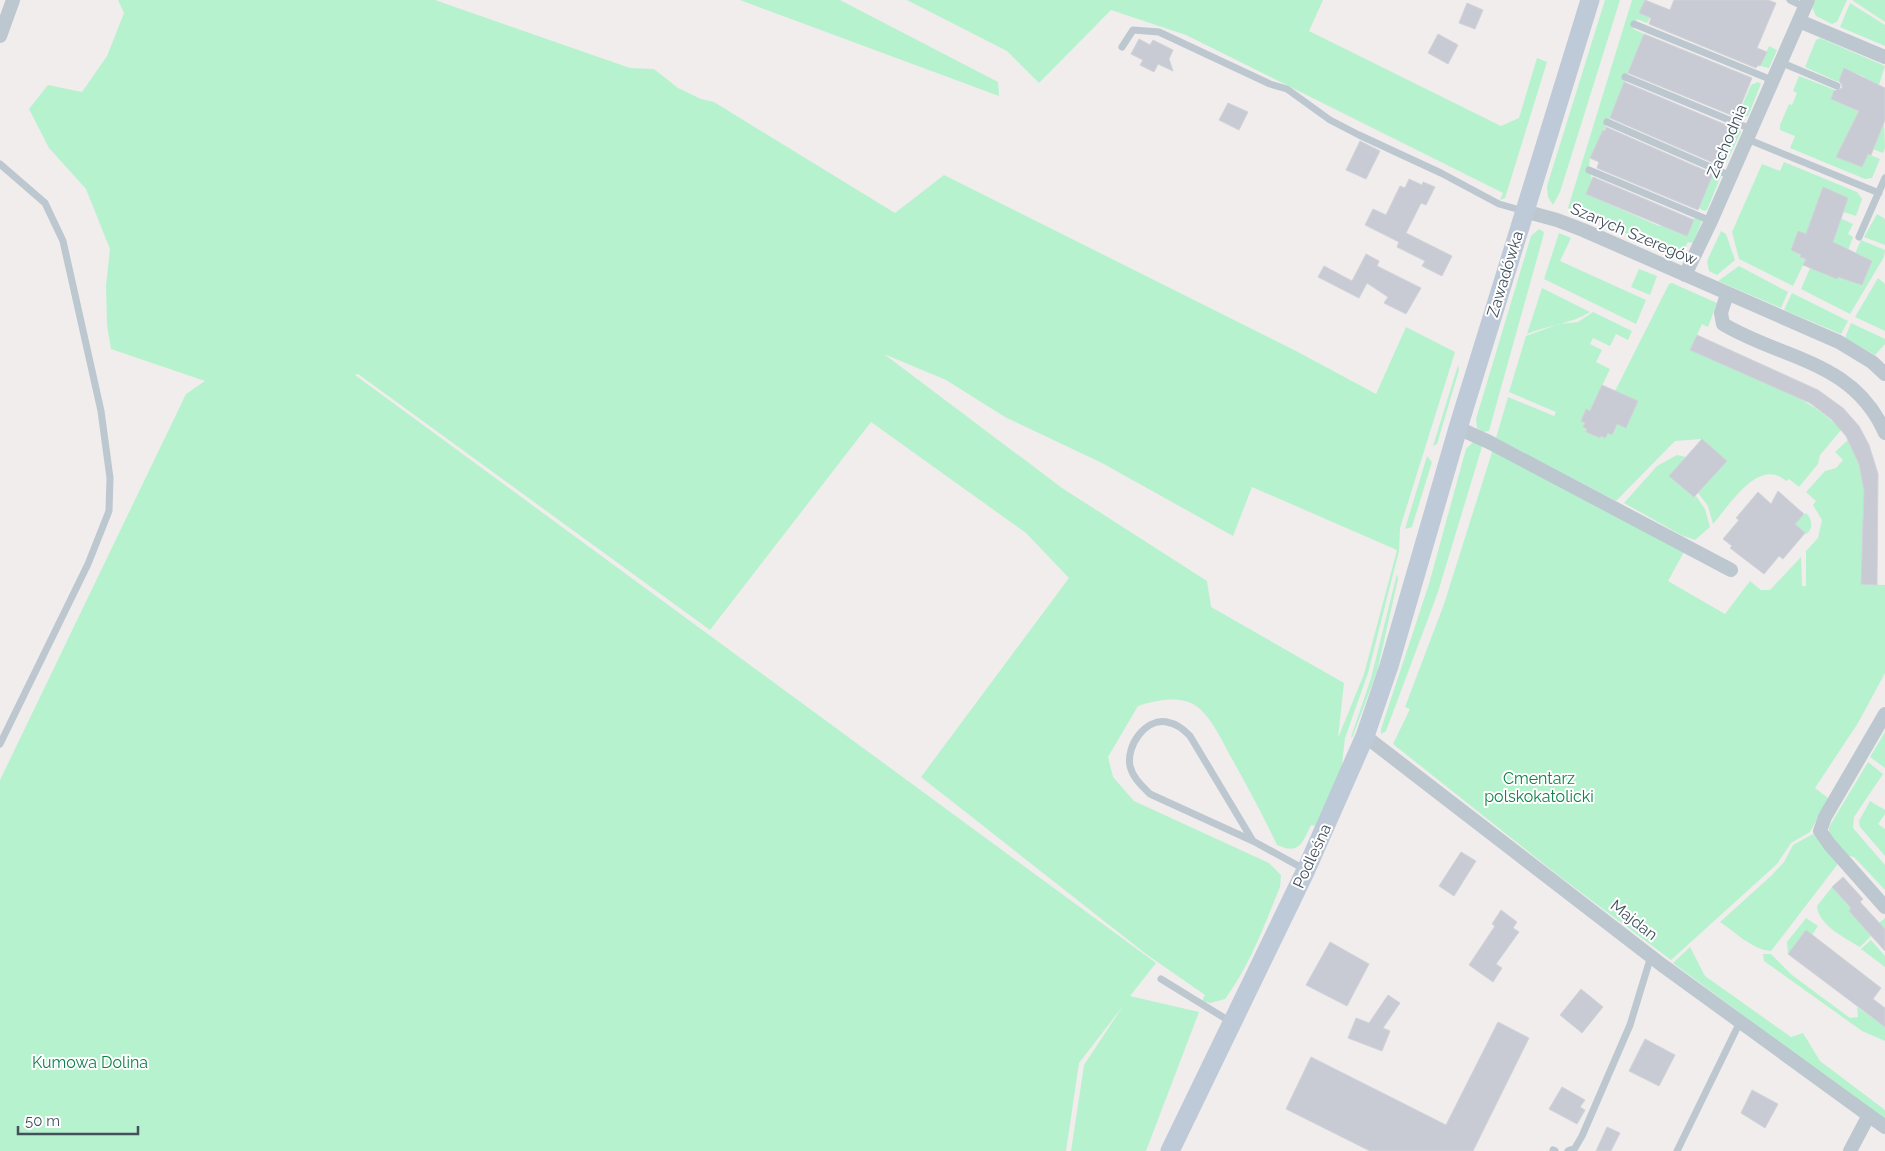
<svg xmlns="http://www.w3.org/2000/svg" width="1885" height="1151" font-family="Raleway,sans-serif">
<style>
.green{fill:#b7f2cf;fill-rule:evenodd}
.building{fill:#c8cbd3;stroke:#d0d3d9}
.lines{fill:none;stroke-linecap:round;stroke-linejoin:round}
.lane{stroke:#bcc7d0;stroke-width:7}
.street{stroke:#bcc7d0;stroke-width:14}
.secondary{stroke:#becad8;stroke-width:19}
.labels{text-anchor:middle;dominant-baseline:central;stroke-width:4;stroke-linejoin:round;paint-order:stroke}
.street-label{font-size:16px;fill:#44505c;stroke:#fff}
.park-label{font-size:16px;fill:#10824b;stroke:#fff}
</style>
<rect width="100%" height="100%" fill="#f0edec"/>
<path class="green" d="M118,0H435L630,68L654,69L678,88L701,99L714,102L895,213L944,175L1298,352L1376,394L1406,327L1455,352L1400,528L1399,551L1368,673L1345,738L1341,773L1315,826L1311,825C1302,843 1300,855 1277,845C1263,815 1247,786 1231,757C1222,741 1214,722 1200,709C1183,694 1157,700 1138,706L1108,757L1113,777L1134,801L1269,863L1281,875L1280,887C1264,926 1250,965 1225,999L1210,1003L1202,1001L1205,995L1146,954L921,777L1069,578L1026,533L871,422L710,630L358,374L355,375L1156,963L1130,996L1199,1012L1146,1151H1071L1084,1065L1123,1006L1079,1063L1066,1151H0V780L186,394L205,381L111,349L107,325L106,286L110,249L86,189L49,148L29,109L48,85L82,92L107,56L124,13ZM884,354L946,380L1005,417L1102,463L1233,536L1252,487L1397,550L1364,674L1338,738L1344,683L1211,607L1207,581L1062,488Z
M740,0H840L998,82L999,96Z
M907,0H1323L1309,31L1501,126L1519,118L1537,58L1547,62L1505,198L1500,200L1503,193L1186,35L1111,10L1039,83L1007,51Z
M1605,0H1620L1560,192L1553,205L1548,197L1547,186Z
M1632,0H1645L1639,13L1650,18L1647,23L1637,19L1633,29L1644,34L1612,114L1590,158L1589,166L1592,180L1586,194L1659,226L1661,225L1687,235L1695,217L1702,221L1693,243L1688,242L1682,252L1676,255L1568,208Z
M1815,0H1847L1837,22L1832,24L1816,16L1812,7Z
M1852,0H1885V22Z
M1850,3L1885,25V46L1840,27Z
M1820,38L1885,66L1876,94L1861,87L1865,77L1845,69L1838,82L1805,67L1816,40Z
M1769,46L1777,50L1769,68L1760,66Z
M1799,76L1835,90L1831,99L1859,111L1836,157L1862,167L1868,154L1880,159L1872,178L1865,179L1790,148L1795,136L1780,130V125L1789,104L1792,105L1797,93L1793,91Z
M1758,82L1761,84L1748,116L1743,117L1738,115L1751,85Z
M1884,122L1885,148L1883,153L1873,149Z
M1736,125L1741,132L1727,161L1723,163L1720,157L1734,126Z
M1784,162L1857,192L1862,199L1856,216L1843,212L1848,198L1823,188L1806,234L1798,231L1791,250L1806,259L1793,286L1739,259L1732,232L1762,164L1780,171Z
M1712,175L1721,176L1707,210L1704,211L1699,208Z
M1877,214L1885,219V245L1864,237Z
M1840,218L1853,224L1848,234L1853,237L1846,256L1832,246L1834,240L1831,238Z
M1539,229L1544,232L1543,237L1489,431L1483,432L1477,428L1476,419L1531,236Z
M1721,231L1726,234L1735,260L1717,275L1709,271L1707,261Z
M1559,233L1571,238L1560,261L1646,300L1636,324L1544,279Z
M1861,240L1885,250L1884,257L1850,314L1801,289L1811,266L1827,269L1825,274L1837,279L1838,277L1862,285L1872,261L1854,256Z
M1739,266L1788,292L1781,308L1718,281Z
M1639,269L1657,276L1650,295L1631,287Z
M1878,278L1885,284V331L1855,317Z
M1672,283L1717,303L1708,327L1702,324L1690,350C1736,370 1808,393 1841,430L1820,455L1818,464L1799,487L1789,479L1786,481C1759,456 1729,506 1713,524L1708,506L1698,493L1726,461L1702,439L1675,441L1616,501L1496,438L1508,397L1554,416L1556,412L1509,392L1526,336L1559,324L1578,322L1593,312L1632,331L1628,340L1616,334L1610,346L1593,338L1590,344L1602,350L1596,362L1610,369L1590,411L1586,410L1581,421L1585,423L1583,427L1587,429L1586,432L1599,438L1608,433L1612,435L1617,424L1626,428L1638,401L1615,391L1669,284Z
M1542,288L1590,312C1572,324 1548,325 1527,334Z
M1792,293L1848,321L1841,334L1784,310Z
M1851,323L1885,339V344L1875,355L1845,338Z
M1458,365L1459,370L1437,444L1433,446Z
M1848,440L1859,464L1864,490L1861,584L1885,585V673L1858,723L1815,788L1828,798L1810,832L1791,843L1777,864L1671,960L1559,876L1393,744L1410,709L1405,707L1444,604L1493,449L1685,550L1668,581L1725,614L1750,581L1761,590H1770L1801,557L1802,586H1806V551L1818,538L1822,520L1813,505L1816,501L1806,492L1825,471L1836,468L1843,460L1835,452Z
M1474,441L1482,445L1481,450L1438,592L1386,731L1381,734V729L1429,584L1466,449Z
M1677,455L1686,457L1670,476L1694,497L1696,496L1705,509L1710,527L1695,540L1681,535L1624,503L1657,466Z
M1427,456L1432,462L1412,527L1405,529Z
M1806,513C1812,519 1814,529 1806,534L1793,524Z
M1397,574L1398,579L1377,672L1352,738L1351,737L1371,678Z
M1885,732V768L1870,757Z
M1868,762L1883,774L1854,817L1853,828L1885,865V890L1854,857L1845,855L1829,834V827Z
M1870,801L1885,810V814L1878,824L1885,829V856L1860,827L1859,821Z
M1813,834L1837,860V865L1771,951C1753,950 1735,932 1720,922L1772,875L1784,862L1793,845Z
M1832,887L1851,908L1849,911L1868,932L1885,918V928L1882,931L1879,928L1860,947C1845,938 1818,925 1817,906Z
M1806,918L1818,926L1812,935L1806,931L1788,954L1787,942Z
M1871,940L1885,956V967L1861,949Z
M1690,947L1705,976L1791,1037L1803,1033L1820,1061L1885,1110V1121L1673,963Z
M1763,954H1771L1792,975L1850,1018L1858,1017L1857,1007L1885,1027V1041L1862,1031L1764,961Z"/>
<path class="building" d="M1645,0L1670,10L1674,0H1768L1776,3L1757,48L1767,52L1760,66L1758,65L1756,68L1649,24L1651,18L1639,13Z
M1467,3L1483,10L1475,29L1459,23Z
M1438,34L1458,45L1448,64L1428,53Z
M1644,34L1752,78L1736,117L1628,73Z
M1139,39L1150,45L1153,40L1173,50L1169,59L1173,71L1158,64L1154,72L1140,65L1143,60L1131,54Z
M1844,68L1885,88V120L1871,155L1868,154L1862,167L1836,157L1859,111L1831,99L1834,91L1842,88V85L1839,81Z
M1624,82L1731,127L1716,164L1610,118Z
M1228,103L1248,112L1239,130L1219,120Z
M1606,127L1713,174L1698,210L1597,168L1599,162L1590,158L1603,130L1605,131Z
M1360,141L1380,151L1366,179L1346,170Z
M1593,177L1694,220L1687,236L1586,194Z
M1409,179L1422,185L1423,182L1435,187L1426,205L1421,203L1406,233L1452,256L1442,276L1422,266L1425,261L1397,247L1399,242L1365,225L1373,209L1386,215L1400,186L1405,188Z
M1823,187L1848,198L1833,242L1872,261L1862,285L1838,277L1837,279L1803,265L1806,259L1800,257L1801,255L1791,250L1798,231L1806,234Z
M1366,254L1379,261L1377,266L1421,288L1406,314L1384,303L1388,297L1367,283L1359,298L1318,277L1324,266L1352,281Z
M1697,335L1818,390L1843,408L1859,426L1869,445L1878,474L1877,585L1861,584L1864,490L1859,464L1846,436L1831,419L1810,403L1690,350Z
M1602,385L1638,401L1626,428L1617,424L1612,435L1608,433L1605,438L1601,436L1600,438L1586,432L1587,429L1583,427L1585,423L1581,421L1586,409L1590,411Z
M1702,439L1727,461L1694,497L1669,476Z
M1778,491L1804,514L1795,524L1805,533L1783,559L1779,556L1764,574L1730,548L1732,546L1723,539L1739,520L1736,518L1758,492L1771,504Z
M1461,852L1476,861L1454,896L1439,886Z
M1843,877L1863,899L1860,902L1885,929V951L1849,911L1851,908L1832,887Z
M1501,910L1517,922L1513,928L1519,932L1496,964L1502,968L1493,982L1469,965L1495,926L1492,924Z
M1806,930L1881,988L1873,999L1885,1008V1027L1788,954Z
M1330,942L1369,964L1347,1006L1306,985Z
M1581,989L1603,1007L1582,1033L1560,1015Z
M1388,995L1400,1003L1383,1028L1390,1031L1382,1051L1348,1038L1356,1018L1369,1023Z
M1498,1022L1529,1038L1473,1151H1370L1286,1109L1311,1057L1446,1125Z
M1645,1039L1675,1055L1659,1086L1629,1071Z
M1562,1087L1585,1100L1580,1107L1585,1110L1577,1124L1549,1109Z
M1752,1090L1778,1104L1765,1128L1741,1113Z
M1607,1127L1620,1133L1611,1151H1596Z"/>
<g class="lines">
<path class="lane" d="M1790,0L1805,7
M1634,24L1772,80
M1122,47L1133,30L1159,32L1270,84L1287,89L1330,120L1359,135L1441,173L1499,204L1524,211
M1780,62L1837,86
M1625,77L1751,129
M1607,122L1731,176
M1747,139L1879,193
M0,164L45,203L63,241L101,411L110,478L109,511L88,564L0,744
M1589,170L1711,221
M1859,237L1885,178
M1253,841L1190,736C1183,729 1177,724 1167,722C1145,718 1126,746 1130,766C1133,778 1141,785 1150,794L1253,841L1304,869
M1161,979L1231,1022
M1553,1150L1555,1151
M1568,1151L1575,1148L1582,1136L1630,1025L1651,956
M1677,1151L1740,1022"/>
<path class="street" d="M1799,21L1885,57
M0,36L13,0
M1524,211L1557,220L1583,230L1839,342L1872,362L1885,374
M1685,275L1711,221L1808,0
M1727,294L1721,313L1723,324C1783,360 1853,360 1885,433
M1458,428L1489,442L1731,570
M1885,714L1825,817L1820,831L1830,845L1885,907
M1365,736L1662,965L1885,1127
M1850,1151L1869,1115"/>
<path class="secondary" d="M1170,1151L1306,870L1365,736L1389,666L1458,428L1590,0"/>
</g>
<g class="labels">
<g class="street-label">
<text transform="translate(1727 141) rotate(-67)">Zachodnia</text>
<text transform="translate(1634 234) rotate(23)">Szarych Szeregów</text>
<text transform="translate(1505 274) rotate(-73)">Zawadówka</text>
<text transform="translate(1312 856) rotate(-65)">Podleśna</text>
<text transform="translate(1634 920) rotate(38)">Majdan</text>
</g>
<g class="park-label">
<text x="1539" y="778">Cmentarz<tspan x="1539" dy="18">polskokatolicki</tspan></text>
<text x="90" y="1062">Kumowa Dolina</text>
</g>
</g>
<path d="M18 1126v8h120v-8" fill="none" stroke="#44505c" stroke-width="2.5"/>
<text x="25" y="1126" font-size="15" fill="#44505c" stroke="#ffffff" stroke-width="4" paint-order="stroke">50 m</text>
</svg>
